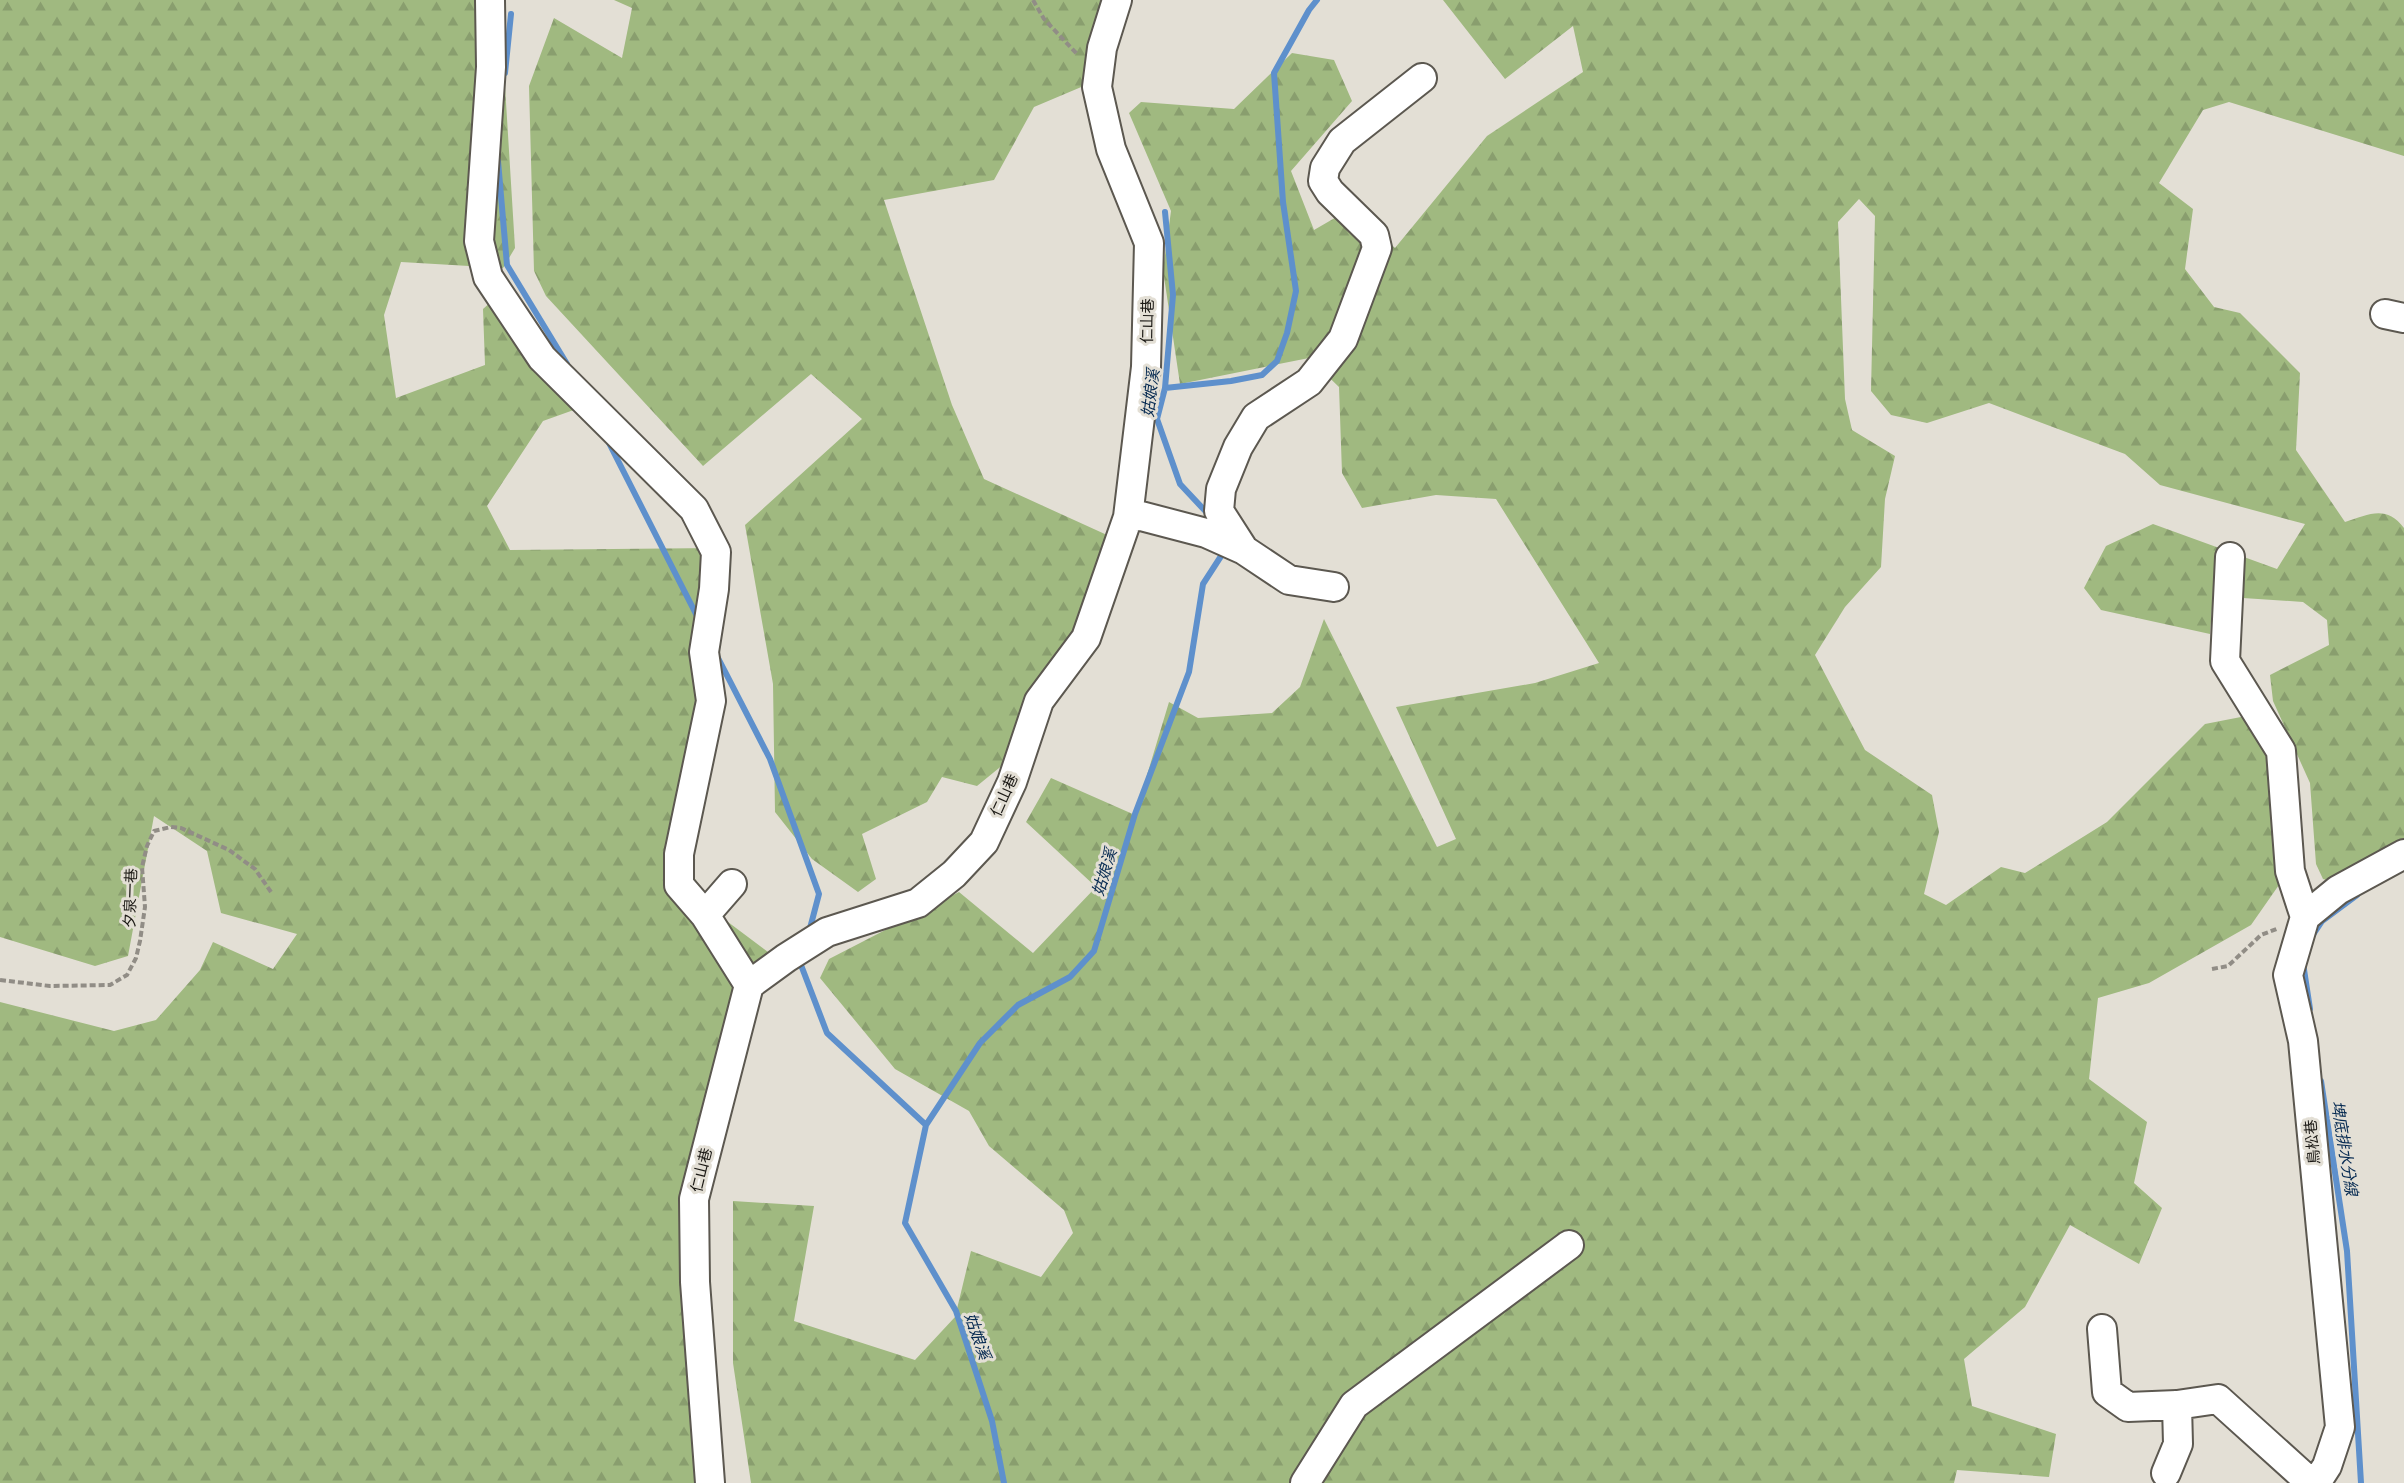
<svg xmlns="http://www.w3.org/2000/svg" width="2404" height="1483" font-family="Mulish,'Noto Sans TC',sans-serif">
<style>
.forest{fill:url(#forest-firs)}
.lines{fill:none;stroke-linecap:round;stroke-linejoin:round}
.stream{stroke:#5e90cc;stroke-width:6}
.minor-casing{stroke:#5c5850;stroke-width:32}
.path{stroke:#918d86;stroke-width:4;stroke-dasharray:6 3;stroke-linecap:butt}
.minor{stroke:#fff;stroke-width:28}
.labels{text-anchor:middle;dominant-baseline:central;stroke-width:6;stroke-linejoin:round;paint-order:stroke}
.street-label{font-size:15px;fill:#191713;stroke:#e3dfd5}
.water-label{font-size:16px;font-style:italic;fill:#062a51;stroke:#e3dfd5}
</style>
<defs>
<pattern id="forest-firs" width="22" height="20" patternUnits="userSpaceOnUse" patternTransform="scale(1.5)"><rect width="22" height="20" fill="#a0b980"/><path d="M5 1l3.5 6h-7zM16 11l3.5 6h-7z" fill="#899e6e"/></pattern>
</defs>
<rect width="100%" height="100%" fill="#e3dfd5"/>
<path class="forest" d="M0,0H495L505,86L515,248L503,268L401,262L384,315L396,398L485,365L483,309L501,293L596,402L543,421L487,506L510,550L716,548L687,867L720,916L772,955L751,988L695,1261L708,1483H0V1002L114,1031L156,1020L200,970L213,942L273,969L297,934L221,913L207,851L154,816L128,956L95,966L0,937Z
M614,0H1114L1086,85L1034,107L994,180L884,200L952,405L984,479L1118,540L1026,746L977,786L942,777L927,802L862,834L876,879L858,892L812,859L775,812L773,684L745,525L862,419L811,374L703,466L546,296L534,271L529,86L554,18L622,58L632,8Z
M1443,0H2404V156L2229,102L2203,110L2159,183L2193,209L2185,269L2214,307L2240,313L2300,373L2296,450L2345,522C2368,515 2386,504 2404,528V844L2334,882L2323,879L2316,864L2310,783L2273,701L2270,675L2329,645L2327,620L2303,602L2213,596L2210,634L2101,610L2084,588L2106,546L2153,524L2277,569L2305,524L2160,485L2125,454L1989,403L1927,423L1891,415L1871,391L1875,216L1859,199L1838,222L1845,399L1852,430L1895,456L1885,499L1881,567L1845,607L1815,655L1865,750L1932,795L1939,832L1924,894L1946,905L2001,867L2025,873L2107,822L2205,724L2246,716L2273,742L2295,862L2251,925L2149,983L2098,998L2089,1079L2147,1122L2134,1183L2162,1208L2139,1264L2070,1225L2025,1307L1964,1359L1972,1406L2056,1434L2049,1477L1957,1470L1954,1483H751L733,1363V1201L814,1206L794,1321L915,1360L955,1317L971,1251L1041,1277L1073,1233L1064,1210L989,1146L969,1111L895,1069L820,978L829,959L959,892L1033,953L1096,887L1026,822L1051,778L1135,815L1169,702L1198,718L1272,713L1300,687L1324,619L1437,847L1456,839L1396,707L1535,683L1599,663L1496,499L1436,495L1362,508L1342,473L1339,387L1309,358L1180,384L1163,270L1171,211L1129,113L1141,102L1234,109L1292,53L1334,60L1352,101L1291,171L1314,230L1352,208L1395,248L1487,136L1583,72L1573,26L1505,79Z"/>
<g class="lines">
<path class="stream" d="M505,73L511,14
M498,161L507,265L567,364
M1165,212L1173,295L1165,388L1157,419L1180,484L1209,515
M1165,388L1231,381L1262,375L1277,361L1287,333L1296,291L1283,202L1274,73L1309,10L1317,0
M607,439L699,620
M717,656L770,759L819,894L809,932
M2312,936L2322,921L2357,895
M802,959L801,965L827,1033L926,1125
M2303,963L2310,1009
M2321,1081L2347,1251L2361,1483
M1004,1483L992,1421L956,1311L905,1223L926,1125L980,1043L1018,1005L1070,977L1094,951L1135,814L1189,672L1203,584L1225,550"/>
<g class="minor-casing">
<path id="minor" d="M490,0L491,67L479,241L488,277L542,358L694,509L716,552L714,589L704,652L711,701L679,854V885L705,915L749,985
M2385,314L2404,318
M1128,517L1141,516L1206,533L1244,550L1289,580L1334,587
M1244,550L1219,511L1221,489L1238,447L1256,417L1309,382L1343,339L1377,248L1374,235L1330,192L1323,181L1325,168L1342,141L1422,78
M2230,557L2225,661L2281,751L2290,871L2305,917
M705,915L732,884
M2102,1329L2107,1392L2128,1407L2177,1405L2218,1399L2311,1483
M2166,1473L2178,1444L2177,1405
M710,1483L695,1282L694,1199L749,985L786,958L827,932L918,903L954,874L984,842L1012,782L1039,701L1086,638L1128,517L1146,367L1149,243L1111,149L1097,87L1102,48L1117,0
M1305,1483L1354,1405L1569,1245
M2316,1483L2327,1466L2340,1427L2303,1041L2288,975L2305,917L2338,890L2404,854"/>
</g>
<path class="path" d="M1033,0L1044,19L1077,54
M2212,969L2228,966L2261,935L2279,928
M0,980L50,986L110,985L127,975L136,958L140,941L145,907L142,867L147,846L154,831L171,827L181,828L229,850L255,869L271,892"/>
<use href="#minor" class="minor"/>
</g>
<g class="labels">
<g class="street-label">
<text transform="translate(1147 321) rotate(-89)">仁山巷</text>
<text transform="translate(1004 795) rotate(-66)">仁山巷</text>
<text transform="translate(130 898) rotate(-88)">夕泉一巷</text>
<text transform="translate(2312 1142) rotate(-95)">鳥松巷</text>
<text transform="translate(701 1170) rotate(-76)">仁山巷</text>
</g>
<g class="water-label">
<text transform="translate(1150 393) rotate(-83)">姑娘溪</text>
<text transform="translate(1104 872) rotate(-73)">姑娘溪</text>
<text transform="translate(2345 1148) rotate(81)">埤底排水分線</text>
<text transform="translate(978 1336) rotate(71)">姑娘溪</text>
</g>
</g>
</svg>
